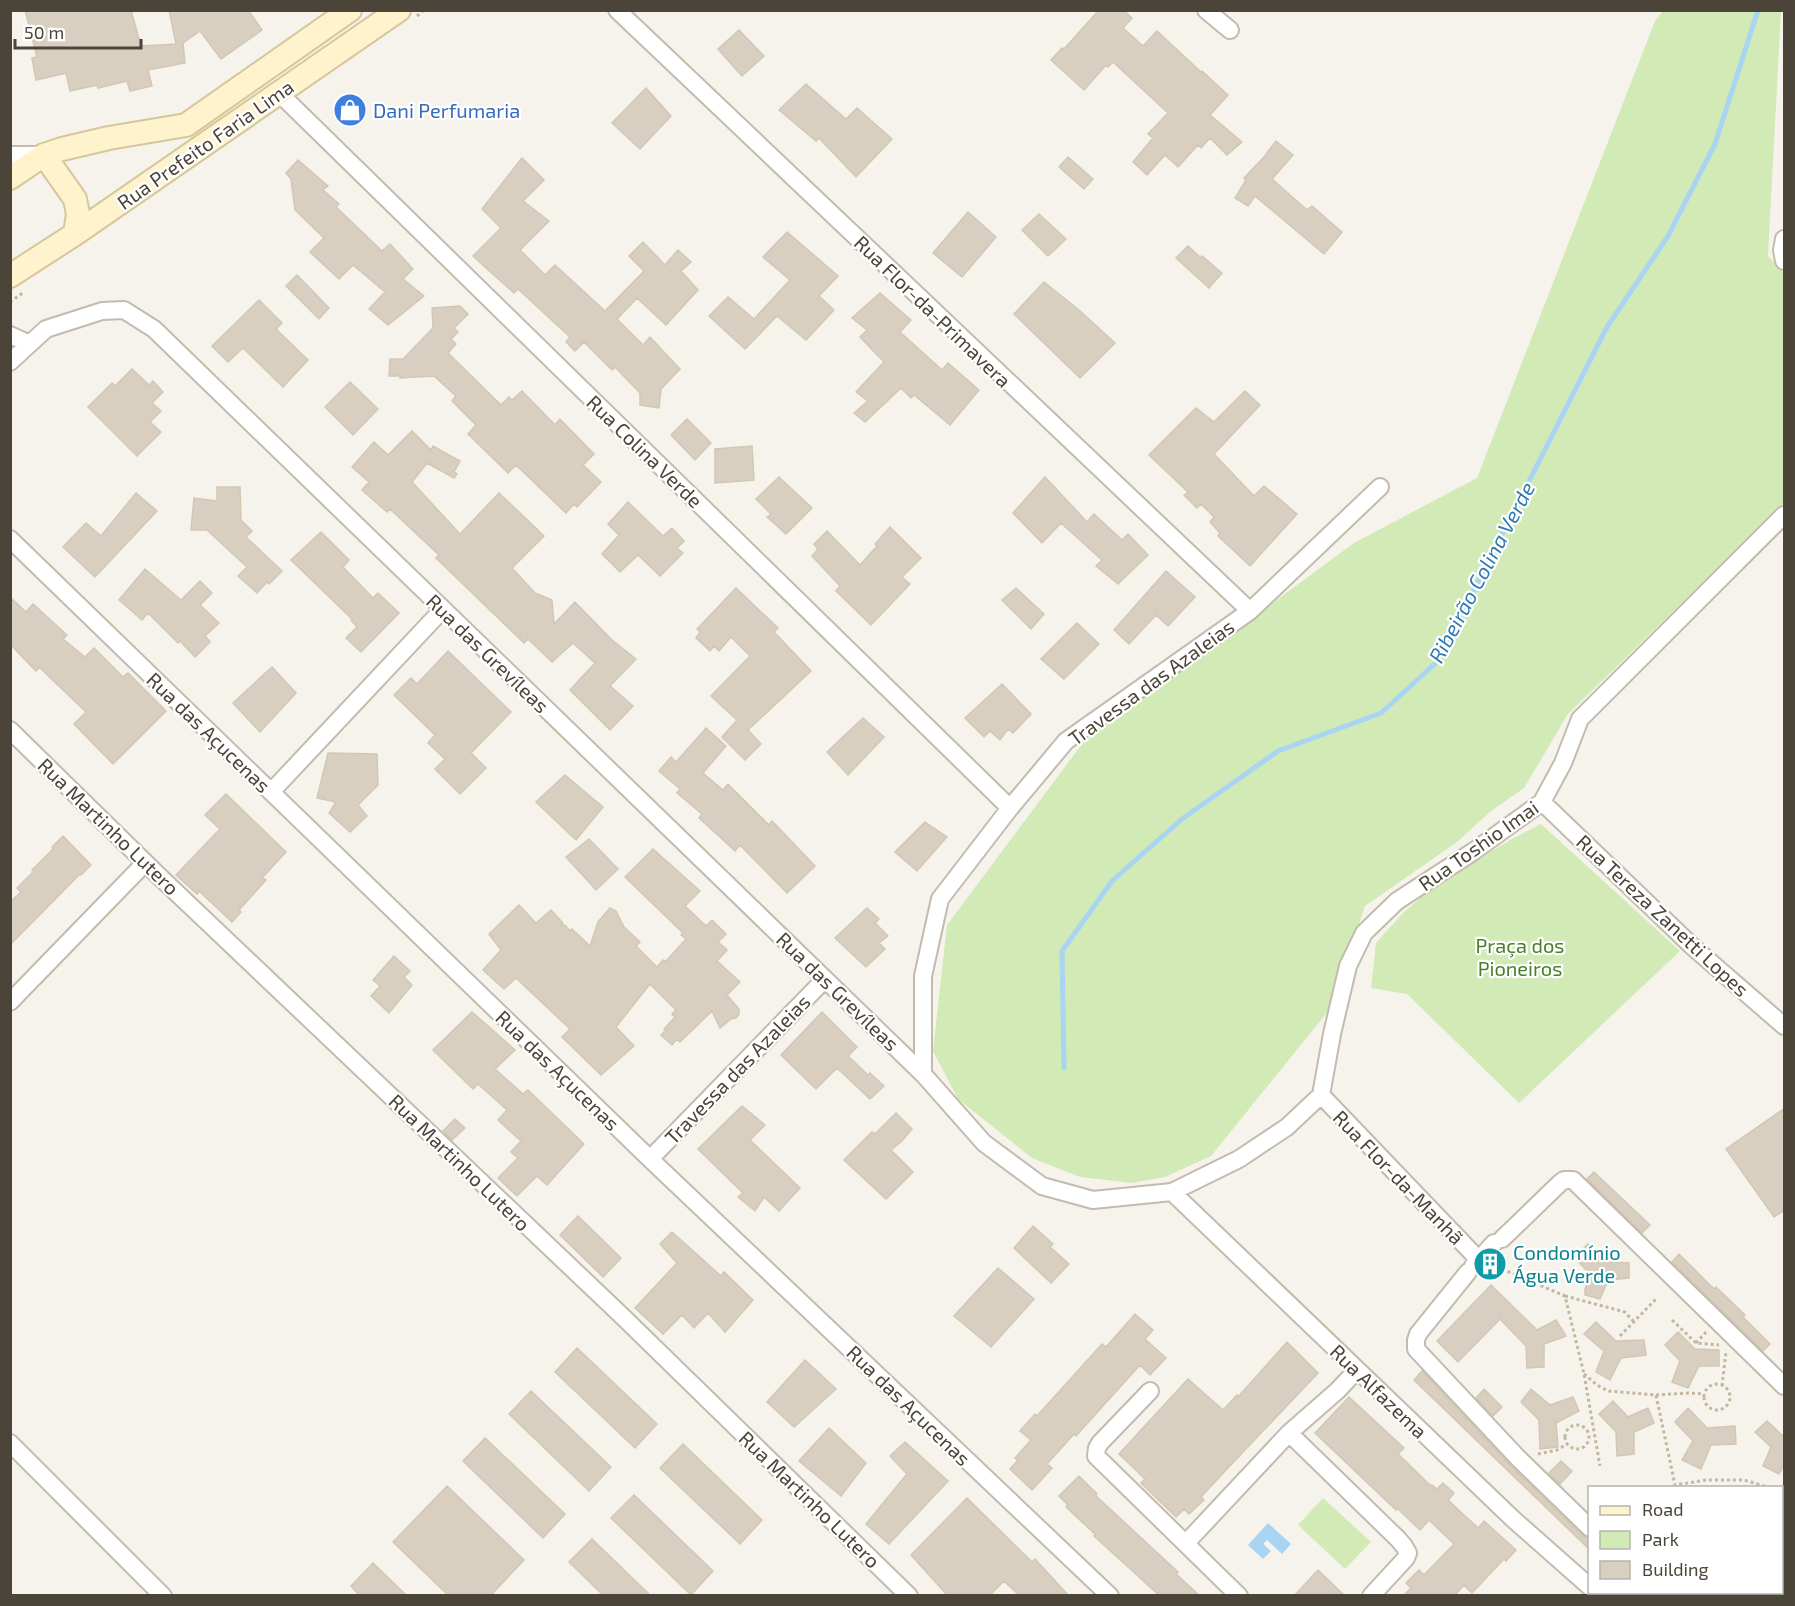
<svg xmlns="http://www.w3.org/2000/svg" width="1795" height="1606" font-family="'Exo 2',sans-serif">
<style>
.green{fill:#d2eab5}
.water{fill:#a9d4f2}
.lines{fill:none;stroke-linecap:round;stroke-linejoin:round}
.stream{stroke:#a9d4f2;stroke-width:5}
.building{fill:#d8cfc1;stroke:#d3c7b4;stroke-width:1.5}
.minor-casing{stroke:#c2bbae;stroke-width:20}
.secondary-casing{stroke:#d6c79b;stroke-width:26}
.path{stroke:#c4b79f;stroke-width:3;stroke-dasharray:3 3;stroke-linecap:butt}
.minor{stroke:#fff;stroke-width:16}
.secondary{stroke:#fff3cd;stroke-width:22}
.labels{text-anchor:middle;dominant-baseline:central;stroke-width:4.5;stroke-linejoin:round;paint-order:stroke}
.shop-label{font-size:20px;fill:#366cbe;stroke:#fff;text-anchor:start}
.street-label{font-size:20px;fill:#4b4439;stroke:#fff}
.park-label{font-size:20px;fill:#4a7f2a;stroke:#fff}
.culture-label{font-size:20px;fill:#0d838f;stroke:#fff;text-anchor:start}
.water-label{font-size:21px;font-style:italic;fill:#2e7ab2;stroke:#fff}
</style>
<rect width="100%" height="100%" fill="#f6f3ec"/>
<path class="green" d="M1663,11H1781L1768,256L1784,273V503L1568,714L1524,788L1491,811L1457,842L1365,906L1340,980L1334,1004L1211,1156L1165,1177L1132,1183L1080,1177L1032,1158L958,1099L933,1051L947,925L1082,744L1354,543L1477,478L1655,21Z
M1541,824L1680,951L1519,1103L1407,994L1371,988L1376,943L1402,914L1436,884L1512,839Z
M1323,1498L1371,1542L1345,1569L1298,1525Z"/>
<path class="water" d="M1268,1523L1291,1544L1282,1554L1267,1540L1263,1544L1271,1551L1263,1559L1248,1545Z"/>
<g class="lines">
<path class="stream" d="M1064,1068L1062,951L1112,881L1182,819L1278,751L1381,713L1438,661L1607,327L1668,236L1715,144L1758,10"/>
</g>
<path class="building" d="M25,10H131L141,46L176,44L169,10H248L262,30L221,59L200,31L183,43L185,63L148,70L152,86L130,91L127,81L98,88L97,85L70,91L66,73L36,80L32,58L37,57Z
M1099,10H1123L1132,18L1123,28L1143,46L1157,31L1201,72L1202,71L1228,95L1210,115L1242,142L1227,155L1210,138L1201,148L1198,145L1178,167L1165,155L1147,175L1133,162L1153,138L1148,134L1168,113L1113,62L1108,67L1106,65L1084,90L1051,60L1062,48L1064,49Z
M739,30L764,56L742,76L718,49Z
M806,84L846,119L857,108L892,139L856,177L819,138L816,141L779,110Z
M646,88L671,116L640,149L612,123Z
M1276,141L1293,155L1272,179L1307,210L1312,206L1342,232L1324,254L1255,196L1248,206L1235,198L1246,180L1244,178L1264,157Z
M1068,157L1093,179L1084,189L1059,167Z
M522,158L544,180L523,201L549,221L520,250L545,275L555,265L605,311L644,271L629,256L643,242L665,265L678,250L691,262L681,271L698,290L666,325L637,298L617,319L643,345L650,337L680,369L661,389L659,408L640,405V393L615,367L612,370L584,342L575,351L566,342L570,337L518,289L514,293L473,256L501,228L482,209Z
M298,160L328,186L323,190L339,204L336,207L382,251L390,244L413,269L403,279L424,296L388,325L369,309L385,292L353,265L339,279L310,252L324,238L295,210L291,179L286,173Z
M968,212L996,237L962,277L933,253Z
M1039,214L1066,239L1048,256L1022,230Z
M787,232L838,276L819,296L834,310L806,340L777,316L745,349L709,316L728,297L754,319L790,280L763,257Z
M1188,246L1201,258L1202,256L1222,273L1209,288L1176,258Z
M297,275L329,308L319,319L286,286Z
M1044,282L1079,310L1115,343L1080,378L1014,314Z
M880,293L911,320L900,332L942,370L948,363L979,390L950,425L914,395L911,398L901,388L865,422L854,413L868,401L856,392L884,362L860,337L867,330L852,318Z
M259,300L282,323L276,329L308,360L283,387L243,348L228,362L212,346Z
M460,306L468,314L454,328L458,332L451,339L456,344L448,353L501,405L509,397L512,400L522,391L555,425L560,419L594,454L583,465L601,482L577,507L574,504L566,513L516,465L508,473L468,434L476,425L452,401L456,396L434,376L400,378L401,376H389L390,359H403L433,328L432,308Z
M132,369L149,385L153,381L163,392L152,403L161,411L150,422L161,432L137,456L88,407L112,383L115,386Z
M350,382L378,409L353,435L325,407Z
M1245,391L1260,405L1214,454L1254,496L1264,486L1297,514L1250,566L1218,536L1220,533L1210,522L1214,517L1201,504L1197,508L1184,495L1188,492L1149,455L1196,408L1214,422Z
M687,419L711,443L695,460L671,435Z
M412,431L431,450L433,446L460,461L454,472L457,474L454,478L427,463L412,482L460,534L499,493L544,536L512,568L535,593L552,600L554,624L575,602L612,640L636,659L610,686L633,706L610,730L570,690L595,663L573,643L552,662L528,639L524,643L436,558L439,555L390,509L387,512L362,490L369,482L352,467L374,442L388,455Z
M752,446L754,480L715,483V449Z
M779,477L812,508L786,534L767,517L771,514L756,499Z
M1045,477L1087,522L1094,514L1122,540L1128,534L1148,555L1118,584L1096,566L1102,560L1061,523L1042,543L1013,513Z
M217,487H240L241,520L252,531L246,537L282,571L269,584L267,582L257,593L238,576L247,567L207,530H191L194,498L217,501Z
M136,493L157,511L95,577L63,547L86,523L101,536Z
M628,502L663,536L672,528L684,541L677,548L683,553L660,576L638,555L620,572L602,554L619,535L608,524Z
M890,527L921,558L902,577L910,584L871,625L836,591L840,586L812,556L818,549L814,544L827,531L860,565L877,546L875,544Z
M321,532L349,560L343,567L373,598L378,593L399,613L361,652L346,638L357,627L351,620L352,619L291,560Z
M145,569L181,600L200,581L212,593L200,605L219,623L205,636L210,642L195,657L180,641L178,643L148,613L142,620L119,600Z
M1166,571L1195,597L1168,626L1156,615L1129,644L1114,630Z
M736,588L778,628L774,632L811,671L748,730L761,744L745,760L722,737L737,720L711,696L750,656L731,637L719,651L714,646L710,651L696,638L700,632L697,629Z
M1016,588L1044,614L1031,629L1002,600Z
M10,597L26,612L33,604L67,635L63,639L85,657L94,648L123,677L128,673L166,711L113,764L74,724L86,712L39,667L36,671L10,644Z
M1077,623L1099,644L1064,679L1041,659Z
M448,651L511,712L471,753L486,768L460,794L435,769L445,759L428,743L435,735L394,695L411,678L417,684Z
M272,667L296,693L260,732L233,703Z
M1002,684L1031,714L1013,733L1008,729L1000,740L990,731L984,737L965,718Z
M863,718L884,737L848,775L827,752Z
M706,728L726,746L703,773L723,790L728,784L769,825L772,821L815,866L787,893L740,845L735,851L699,818L702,814L677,793L680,789L659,771L671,757L676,762Z
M328,753L377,754L378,785L358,805L367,816L350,832L329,813L336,802L317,798Z
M565,775L603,807L576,840L536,802Z
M226,794L286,852L262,878L266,880L239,910L241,912L232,922L199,891L197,894L176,875L220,829L205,815Z
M925,822L947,837L917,871L895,852Z
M63,836L91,865L81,875L80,874L10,945V902L21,892L17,888L34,871L32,870L53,849L52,847Z
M589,839L618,869L596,890L566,857Z
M653,849L700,891L685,906L706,926L712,920L726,934L718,942L727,950L717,961L740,982L727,995L739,1009V1014L736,1018L731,1019L720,1028L712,1011L680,1042L677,1039L672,1045L661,1035L666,1030L664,1029L675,1017L672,1014L676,1010L650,984L616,1027L634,1046L601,1075L562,1037L570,1029L516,978L504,989L483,970L501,950L489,934L519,905L536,923L551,910L563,923L560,926L565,925L570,931L572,929L590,946L598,922L610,908L616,911L624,927L640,942L636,946L657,967L663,960L666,961L686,939L681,935L683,933L625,877Z
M867,908L879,919L875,923L888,936L879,943L885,949L866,967L835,938Z
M394,956L410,971L404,977L412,985L389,1013L371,996L380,986L373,980Z
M472,1012L515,1050L495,1069L523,1094L528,1090L584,1144L547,1185L537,1176L517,1196L498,1178L518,1158L511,1152L521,1141L498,1120L507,1110L478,1084L473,1089L433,1050Z
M822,1012L857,1047L848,1056L868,1075L870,1073L884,1086L870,1099L837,1068L816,1089L781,1055Z
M742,1106L765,1125L750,1140L800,1188L779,1211L764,1197L755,1211L738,1197L743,1193L698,1149Z
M1785,1108V1210L1774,1217L1726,1149Z
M896,1113L912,1129L902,1141L891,1150L913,1172L886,1199L844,1160L872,1132L875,1134Z
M455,1119L465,1128L452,1140L443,1131Z
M1594,1172L1650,1225L1642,1233L1587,1179Z
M578,1216L621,1258L603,1277L560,1235Z
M1033,1226L1053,1244L1050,1247L1069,1264L1051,1283L1014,1248Z
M672,1232L721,1276L724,1272L753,1300L725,1332L708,1313L694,1328L682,1315L663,1334L635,1308L677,1263L660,1244Z
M1588,1244L1606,1262L1629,1263V1278L1608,1280L1600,1299L1585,1295V1289L1590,1274L1574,1257Z
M1679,1254L1714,1289L1716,1287L1745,1315L1743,1317L1770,1344L1763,1351L1672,1262Z
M998,1268L1034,1299L991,1347L954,1316Z
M1491,1285L1537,1330L1556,1320L1566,1336L1544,1344V1367L1527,1368L1526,1346L1500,1319L1458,1362L1437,1341Z
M1135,1314L1153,1330L1145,1339L1166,1358L1150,1375L1140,1365L1076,1436L1074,1434L1047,1464L1052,1468L1032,1490L1010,1469L1018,1460L1015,1458L1031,1440L1020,1431L1035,1414L1037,1416L1102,1344L1106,1347Z
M1596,1322L1616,1341L1644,1340L1646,1355L1621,1358L1610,1380L1596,1372L1604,1351L1584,1334Z
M1678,1332L1695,1349L1719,1350V1366H1699L1688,1388L1672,1382L1680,1361L1665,1345Z
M1287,1342L1318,1373L1227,1469L1201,1497L1204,1500L1189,1514L1184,1509L1176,1517L1141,1483L1145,1479L1119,1454L1188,1379L1223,1410L1237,1395L1238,1397Z
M577,1348L657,1424L635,1448L555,1372Z
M805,1360L836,1389L794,1427L767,1402Z
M1422,1371L1511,1466L1583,1536L1590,1538V1550L1414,1380Z
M1484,1389L1502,1407L1493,1416L1476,1398Z
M1531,1389L1550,1405L1573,1397L1579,1411L1556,1423L1558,1447L1540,1449L1539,1420L1521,1402Z
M531,1391L611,1467L589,1491L509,1414Z
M1349,1397L1404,1448L1398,1454L1431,1486L1432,1485L1437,1489L1443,1483L1454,1493L1448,1500L1478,1528L1484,1521L1516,1550L1506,1561L1504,1559L1472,1593L1464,1585L1454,1596H1403L1411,1588L1406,1583L1419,1570L1424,1575L1454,1544L1429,1520L1420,1530L1397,1508L1396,1510L1315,1433Z
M1613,1401L1628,1417L1648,1408L1654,1423L1634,1432V1454L1617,1456L1616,1432L1599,1414Z
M1688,1408L1707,1428L1735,1426L1736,1444L1711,1445L1701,1469L1682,1460L1693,1441L1675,1422Z
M1767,1421L1785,1438V1463L1779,1474L1763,1466L1771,1447L1755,1432Z
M829,1428L866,1463L841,1496L799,1461Z
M485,1438L565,1514L543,1538L463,1461Z
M905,1442L948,1481L889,1544L866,1524L907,1474L890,1456Z
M683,1444L762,1520L740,1544L660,1468Z
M1561,1461L1572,1471L1560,1484L1549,1473Z
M1079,1476L1097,1494L1096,1496L1178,1572L1176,1574L1200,1596H1160L1094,1536L1096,1535L1066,1507L1068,1505L1059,1496Z
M447,1486L524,1560L490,1596H449L393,1542Z
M634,1495L713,1571L691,1595L611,1518Z
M967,1498L1032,1562L1035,1559L1069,1596H1020L1004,1581L989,1596H948L911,1555Z
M592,1539L651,1596H604L569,1562Z
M373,1563L407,1596H360L351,1586Z
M1318,1570L1345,1596H1294Z"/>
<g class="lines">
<g class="minor-casing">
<path id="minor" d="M617,10L1250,611
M1206,10L1230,30
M279,93L1010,808
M10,155H44
M1784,239L1782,250L1784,261
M10,335L30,344
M10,362L46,329L102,311L124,310L154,329L923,1074L984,1143L1042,1186L1093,1200L1172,1192L1239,1159L1287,1127L1321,1095
M10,539L650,1159L1110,1596
M10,730L161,878L621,1315L909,1596
M271,792L443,609
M1542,802L1693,947L1784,1026
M10,1002L145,863
M923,1074V976L940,899L1010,808L1066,741L1250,611L1380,487
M1321,1095L1332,1034L1348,966L1364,933L1397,901L1474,851L1542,802L1563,763L1580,719L1784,515
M1321,1095L1478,1259
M650,1159L825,979
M1172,1192L1513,1519L1590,1587
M1502,1239L1560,1183L1564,1180H1573L1784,1386
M1473,1266L1494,1243
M1468,1272L1418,1334L1416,1340V1349L1518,1458L1590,1528
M1150,1391L1100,1443L1097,1448L1096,1456L1239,1596
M1289,1433L1398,1539L1404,1546L1408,1553L1406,1558L1371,1596
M10,1443L163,1596
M1186,1543L1289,1433L1337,1391L1357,1370"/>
</g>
<g class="secondary-casing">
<path id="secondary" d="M44,155L75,199L78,214L75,234
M10,178L44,155L62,149L109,138L186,125L350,10
M10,276L75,234L399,10"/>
</g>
<path class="path" d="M417,16L424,10
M10,302L24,292
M1502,1269L1565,1296L1584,1374L1600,1466
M1565,1296L1625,1312L1634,1322
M1672,1320L1696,1343L1719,1345
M1620,1336L1656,1299
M1696,1343L1707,1331
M1584,1374L1597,1385L1608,1391L1656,1395L1675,1485L1706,1480H1744L1771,1488
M1704 1397a13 13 0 1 1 26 0a13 13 0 1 1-26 0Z
M1722,1386L1726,1352
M1656,1395L1688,1393L1704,1394
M1565 1437a12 12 0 1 1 24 0a12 12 0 1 1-24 0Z
M1538,1454L1557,1450L1567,1444
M1782,1494L1784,1496
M1782,1562H1784"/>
<use href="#minor" class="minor"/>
<use href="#secondary" class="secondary"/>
</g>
<defs>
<g id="shop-disc" transform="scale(1.725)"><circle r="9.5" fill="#3f7fe0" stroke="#fff"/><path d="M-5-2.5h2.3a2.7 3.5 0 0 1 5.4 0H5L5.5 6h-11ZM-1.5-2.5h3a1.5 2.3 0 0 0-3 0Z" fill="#fff"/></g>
<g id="building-disc" transform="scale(1.725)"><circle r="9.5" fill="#0f9aa8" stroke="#fff"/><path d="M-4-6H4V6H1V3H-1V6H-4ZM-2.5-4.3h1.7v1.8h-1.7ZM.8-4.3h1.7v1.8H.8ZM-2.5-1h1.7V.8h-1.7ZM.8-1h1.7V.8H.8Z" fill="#fff"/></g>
</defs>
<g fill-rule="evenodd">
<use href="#shop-disc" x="350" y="110"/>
<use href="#building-disc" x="1490" y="1264"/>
</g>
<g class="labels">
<g class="shop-label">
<text x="373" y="110">Dani Perfumaria</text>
</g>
<g class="street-label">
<text transform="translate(205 144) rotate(-35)">Rua Prefeito Faria Lima</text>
<text transform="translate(933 311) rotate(44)">Rua Flor-da-Primavera</text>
<text transform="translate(645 451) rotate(44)">Rua Colina Verde</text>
<text transform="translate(488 653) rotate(44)">Rua das Grevíleas</text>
<text transform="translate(1151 682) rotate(-36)">Travessa das Azaleias</text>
<text transform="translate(209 732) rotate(44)">Rua das Açucenas</text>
<text transform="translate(109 826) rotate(44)">Rua Martinho Lutero</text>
<text transform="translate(1478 845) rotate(-35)">Rua Toshio Imai</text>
<text transform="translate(1663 915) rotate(43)">Rua Tereza Zanetti Lopes</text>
<text transform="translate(838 991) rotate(44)">Rua das Grevíleas</text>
<text transform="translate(737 1069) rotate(-46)">Travessa das Azaleias</text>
<text transform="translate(558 1070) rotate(44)">Rua das Açucenas</text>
<text transform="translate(460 1162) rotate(44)">Rua Martinho Lutero</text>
<text transform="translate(1399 1177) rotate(46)">Rua Flor-da-Manhã</text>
<text transform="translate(1379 1391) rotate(44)">Rua Alfazema</text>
<text transform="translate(909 1405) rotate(44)">Rua das Açucenas</text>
<text transform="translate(810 1499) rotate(44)">Rua Martinho Lutero</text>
</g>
<g class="park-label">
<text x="1520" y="945">Praça dos<tspan x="1520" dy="23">Pioneiros</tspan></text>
</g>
<g class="culture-label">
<text x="1513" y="1252">Condomínio<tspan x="1513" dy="23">Água Verde</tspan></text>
</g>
<g class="water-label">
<text transform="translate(1481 572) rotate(-62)">Ribeirão Colina Verde</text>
</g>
</g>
<rect width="1795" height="1606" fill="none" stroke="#4b4439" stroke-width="24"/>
<rect x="1588" y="1486" width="195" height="108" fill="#ffffff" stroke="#b7b4b0" stroke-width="1.5"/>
<rect x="1600" y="1506" width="30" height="9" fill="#fff3cd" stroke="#b7b4b0" stroke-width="1.5"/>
<text x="1642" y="1516" font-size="18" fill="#4b4439">Road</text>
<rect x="1600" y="1531" width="30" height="18" fill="#d2eab5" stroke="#b7b4b0" stroke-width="1.5"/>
<text x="1642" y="1546" font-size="18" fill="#4b4439">Park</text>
<rect x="1600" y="1561" width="30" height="18" fill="#d8cfc1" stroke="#b7b4b0" stroke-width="1.5"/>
<text x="1642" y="1576" font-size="18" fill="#4b4439">Building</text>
<path d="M15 39v9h126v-9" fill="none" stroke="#4b4439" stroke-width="3"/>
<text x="24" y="39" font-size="18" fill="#4b4439" stroke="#ffffff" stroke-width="4.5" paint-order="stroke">50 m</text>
</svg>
